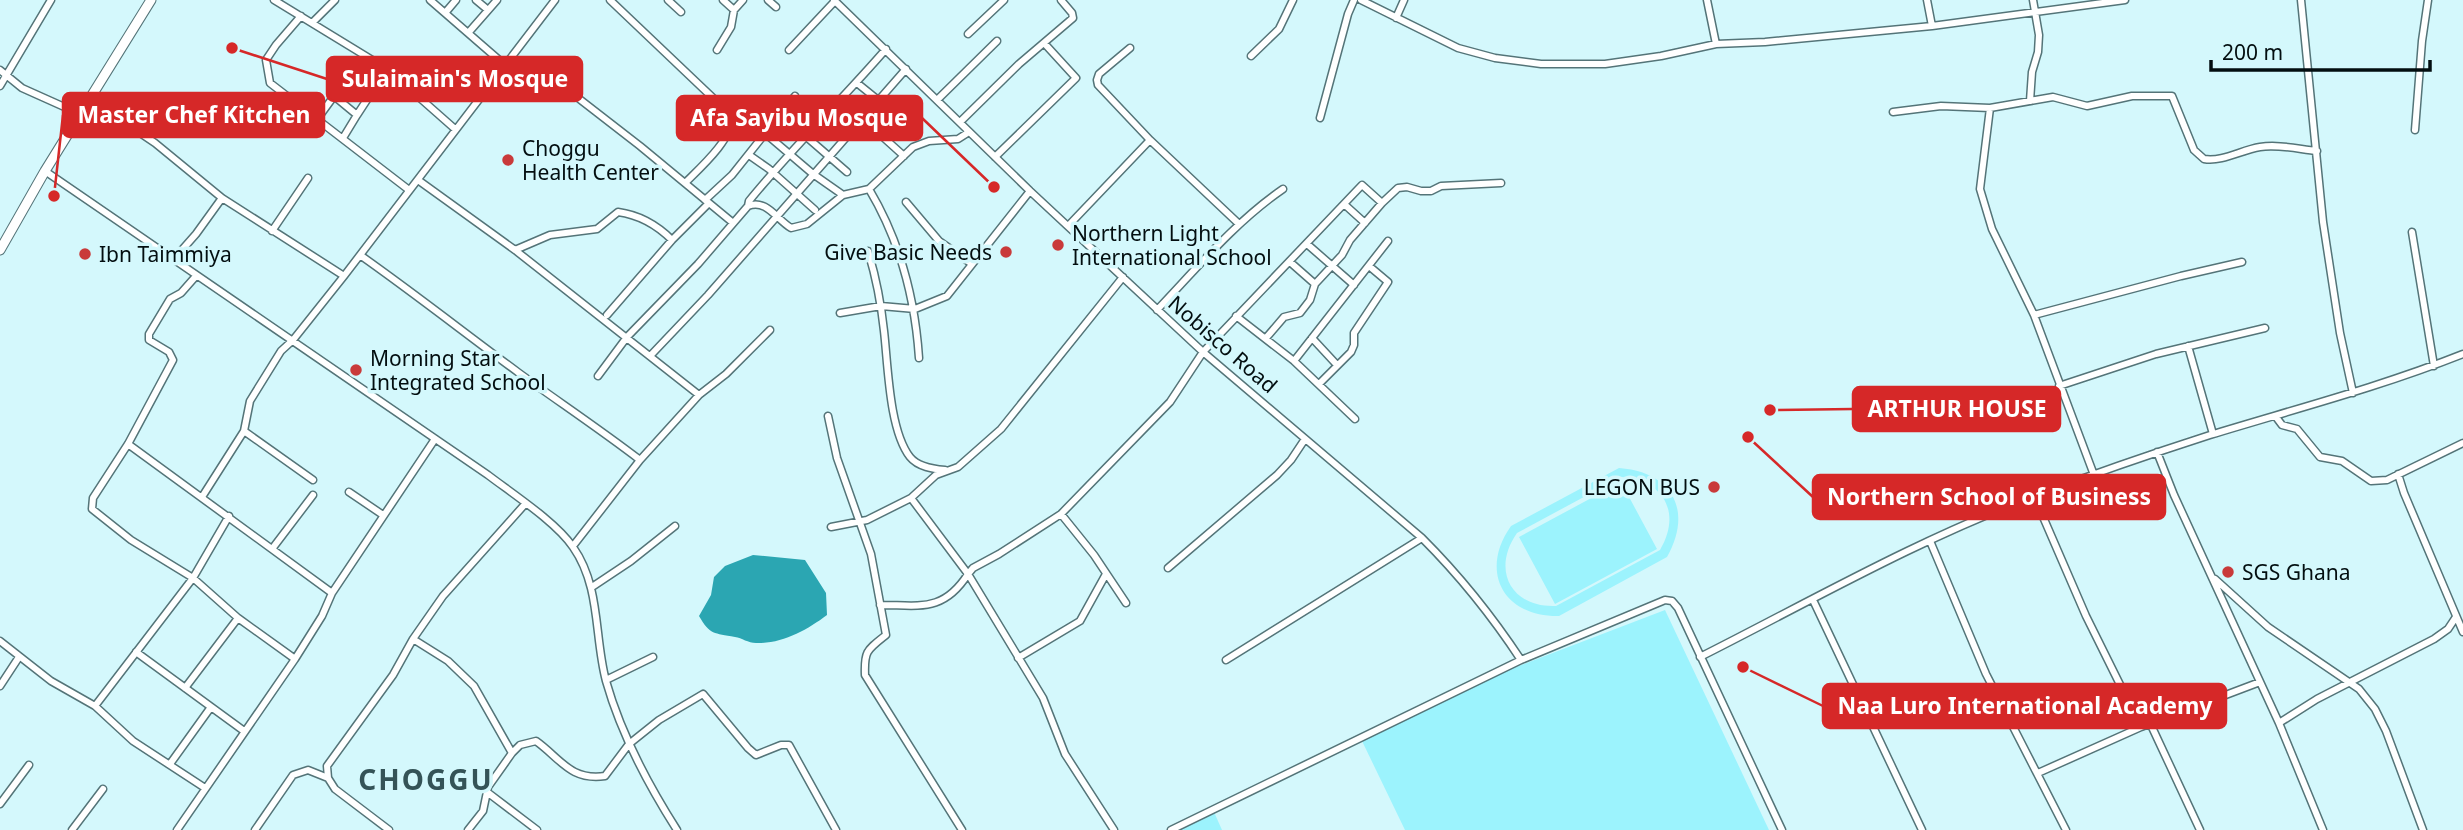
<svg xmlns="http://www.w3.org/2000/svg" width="2463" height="830" font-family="'Noto Sans',sans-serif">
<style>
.green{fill:#9cf3fd;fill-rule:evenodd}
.water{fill:#2ba6b2}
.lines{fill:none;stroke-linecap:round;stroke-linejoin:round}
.minor-casing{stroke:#547478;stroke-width:9}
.secondary-casing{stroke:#547478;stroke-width:11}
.minor{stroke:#fff;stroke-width:6}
.secondary{stroke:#fff;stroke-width:9}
.poi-dot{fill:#c93a3a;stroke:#d4f8fc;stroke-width:2.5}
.labels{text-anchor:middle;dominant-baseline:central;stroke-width:7;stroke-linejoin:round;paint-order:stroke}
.poi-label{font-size:21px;fill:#030e10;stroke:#d4f8fc;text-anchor:start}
.street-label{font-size:21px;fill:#030e10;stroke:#d4f8fc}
.district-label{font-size:28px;font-weight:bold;letter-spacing:2px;fill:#345357;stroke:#d4f8fc}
.leader{fill:none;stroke:#d62828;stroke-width:2.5}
.callout-dot{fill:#d62828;stroke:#d4f8fc;stroke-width:2.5}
.callout{fill:#d62828;stroke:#d62828;stroke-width:2.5}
.callout-label{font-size:23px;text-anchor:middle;font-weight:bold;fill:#fff}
</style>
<rect width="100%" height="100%" fill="#d4f8fc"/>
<path class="green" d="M1619,468C1673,472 1693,511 1667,557L1559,616C1503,617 1479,571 1511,526ZM1621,477C1664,480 1682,513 1660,550L1556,606C1511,608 1491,570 1517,533Z
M1621,482L1657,549L1555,604L1519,537Z
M1665,610L1769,830H1405L1362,741L1428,704L1516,667Z
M1214,812L1222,830H1179Z"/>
<path class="water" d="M753,555L805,560L826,593L827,615C807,630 782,644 756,643C748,643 742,638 735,637C714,633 710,635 699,616L711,595L714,577L725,566Z"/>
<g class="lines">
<g class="minor-casing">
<path id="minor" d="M274,0L387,69L455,129
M430,0L506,66L535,69L551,77L640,146L732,222
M476,0L488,10
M610,0L732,116C734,138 700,168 685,183
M668,0L681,12
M723,0L734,10
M768,0L776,7
M834,0L1030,191L1203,352L1422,538C1459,575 1492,616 1521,660
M1361,0L1458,48L1495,58L1541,64H1605L1661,56L1716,44L1765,42L1932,26L2125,0
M1707,0L1716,44
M1927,0L1932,26
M2301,0L2323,222L2340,333L2353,393
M445,13L456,0
M301,16L276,45L266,60L270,83L409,190
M1396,18L1404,0
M312,23L335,0
M469,32L497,0
M968,34L1004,0
M1130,48L1099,74L1097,80L1098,85L1150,140L1239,224
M717,50L731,27L734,10L743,0
M789,50L835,1
M1251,56L1279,29L1293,0
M0,70L22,88L80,114
M857,83L899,117
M0,86L51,0
M90,99L155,143L222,198L344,276
M764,100L847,172
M842,100L904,156
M937,100L997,41
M2030,101L2032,72L2038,52L2039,35L2033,0
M1990,108L1980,189L1992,229L2034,315L2094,475
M1893,112L1941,106L1990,108L2053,97L2087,106L2132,96H2172L2194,150L2204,159C2223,162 2241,150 2260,147C2278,144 2298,149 2317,151
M357,115L387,69
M746,117L813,174L843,195
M318,118L334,96L357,115L343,138
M1320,118L1348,14L1354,0
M823,119L846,137
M960,122L1019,64L1073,18L1072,13L1061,0
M2415,130L2422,41L2428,0
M749,155L769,169L815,210
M995,157L1076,78L1044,43
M45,171L488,475C513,494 556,522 573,547C601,587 594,636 606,681C621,734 647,783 677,830
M418,180L515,250L699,395
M869,189C900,241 915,298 919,358
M705,200L732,175L795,96
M906,202L939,241L972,264
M1344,204L1365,223
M748,206L749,201C792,148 841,101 886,49
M1068,226L1150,140
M272,231L308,178
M2412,232L2434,366
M1307,244L1354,285
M515,250L550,235L597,229L618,212C640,215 657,225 672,240
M868,251C876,277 881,303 884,331C888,365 889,430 910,457C918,467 933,469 945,470
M360,255C414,293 466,334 519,373C559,402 601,430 640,460
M173,260L196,234L222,198
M1290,262L1315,284
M196,276L181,293L170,299L149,334V340L169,352L173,360L128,444L93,498L92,509L131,540L193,578L238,618L295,659
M1157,310C1197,268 1235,222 1283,189
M840,313L881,306L915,309L947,296L1030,191
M607,315L672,240L709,203
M2034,315L2181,276L2242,262
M1236,316L1294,361L1355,419
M1266,338L1284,317L1300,313L1310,300L1315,284L1342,255L1350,240L1382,203
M1312,338L1337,365
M2188,346L2213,434
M651,355L708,295L906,69
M1294,361L1388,241
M598,376L627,337L698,264L748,206C767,199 776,219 791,228L807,224L843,195L869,189L913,147L929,141L958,139L969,132
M1319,384L1351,352L1354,345V333L1388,282L1369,266
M2059,386L2156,354L2265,328
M828,416L837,458L871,554L886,635C867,650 864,651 865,675L962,830
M2276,417L2282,425L2297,429L2320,457L2342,461L2371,481L2387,480L2463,443
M244,431L313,480
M128,444L332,593L322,616L295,659L177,830
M2157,452L2174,495L2279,723L2323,830
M2398,474L2404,493L2463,632
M349,492L383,515
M2034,496L2086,616L2141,727
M202,497L244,431L250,401L281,351L293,340L344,276L555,0
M1061,514L1094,555L1126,603
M831,527L867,520L911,498L936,475L958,467L1001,429L1123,277
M1930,541L1986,674L2066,830
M573,546L640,460L699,395L726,374L770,330
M272,549L313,495
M1168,568L1277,475L1291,460L1305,439
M2215,579L2268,627L2359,689L2375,709L2386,731L2423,830
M592,587L631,561L675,526
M332,593L435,439
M1813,600L1922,830
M880,605C919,605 943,613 968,574L911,498
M413,639L448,661L474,686L512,753
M0,641L51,681L95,706L133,741L205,788
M136,652L244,731
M1700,657C1811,601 1919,539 2035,496C2093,474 2151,454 2210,435C2295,409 2380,387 2463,354
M1018,658L1080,621L1106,574
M1226,660L1422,538
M606,680L653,657
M0,686L19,657
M185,688L238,618
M95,706L193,578L229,516
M2279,723L2317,699L2434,639L2448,629L2456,617
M2151,725L2200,830
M170,764L211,707
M2038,773L2141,727L2260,682
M487,792L537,830
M0,804L29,765
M72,830L103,789
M255,830L293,775L308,770L328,778
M389,830L335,789L328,778L327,766L393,675L413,639L443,596L526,503
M468,830L483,811L488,787L512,753L520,745L536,741C560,758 570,781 605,776L629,744L659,720L703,694L748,748L756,755L781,745H789L836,830
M1114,830L1065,754L1043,698L968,574L973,568L999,554L1061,514L1170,402L1203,352L1362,185L1382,203L1398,188L1407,187L1421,191H1431L1441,186L1501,183
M1171,830L1521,660L1665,600L1672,601L1678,608L1782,830"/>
</g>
<g class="secondary-casing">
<path id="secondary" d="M0,250L45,171L151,0"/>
</g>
<use href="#minor" class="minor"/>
<use href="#secondary" class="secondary"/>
</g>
<g class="poi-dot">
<circle cx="508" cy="160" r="7"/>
<circle cx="1058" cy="245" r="7"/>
<circle cx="1006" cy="252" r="7"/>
<circle cx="85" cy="254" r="7"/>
<circle cx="356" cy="370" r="7"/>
<circle cx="1714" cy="487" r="7"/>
<circle cx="2228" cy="572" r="7"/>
</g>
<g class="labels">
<g class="poi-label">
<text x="522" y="148">Choggu<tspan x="522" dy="24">Health Center</tspan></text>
<text x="1072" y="233">Northern Light<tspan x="1072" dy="24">International School</tspan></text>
<text x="992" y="252" text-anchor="end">Give Basic Needs</text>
<text x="99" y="254">Ibn Taimmiya</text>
<text x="370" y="358">Morning Star<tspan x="370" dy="24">Integrated School</tspan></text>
<text x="1700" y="487" text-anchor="end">LEGON BUS</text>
<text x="2242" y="572">SGS Ghana</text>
</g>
<g class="street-label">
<text transform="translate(1223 344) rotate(41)">Nobisco Road</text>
</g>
<g class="district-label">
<text x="426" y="779">CHOGGU</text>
</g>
</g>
<path class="leader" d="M232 48L327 79M54 196L63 115M994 187L922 118M1770 410L1853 409M1748 437L1813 497M1743 667L1823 706"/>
<g class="callout-dot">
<circle cx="232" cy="48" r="7"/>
<circle cx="54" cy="196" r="7"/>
<circle cx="994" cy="187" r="7"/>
<circle cx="1770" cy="410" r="7"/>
<circle cx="1748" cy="437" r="7"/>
<circle cx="1743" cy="667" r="7"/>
</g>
<g class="callout">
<rect x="327" y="57" width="255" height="44" rx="7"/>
<rect x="63" y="93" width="261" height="44" rx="7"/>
<rect x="677" y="96" width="245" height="44" rx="7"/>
<rect x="1853" y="387" width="207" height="44" rx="7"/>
<rect x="1813" y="475" width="352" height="44" rx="7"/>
<rect x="1823" y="684" width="403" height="44" rx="7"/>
</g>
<g class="callout-label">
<text x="455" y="87">Sulaimain's Mosque</text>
<text x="194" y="123">Master Chef Kitchen</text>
<text x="799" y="126">Afa Sayibu Mosque</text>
<text x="1957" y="417">ARTHUR HOUSE</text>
<text x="1989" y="505">Northern School of Business</text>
<text x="2025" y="714">Naa Luro International Academy</text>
</g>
<path d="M2211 60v10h219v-10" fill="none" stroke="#030e10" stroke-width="3.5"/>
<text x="2222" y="60" font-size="21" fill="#030e10" stroke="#d4f8fc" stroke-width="5" paint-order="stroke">200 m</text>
</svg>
